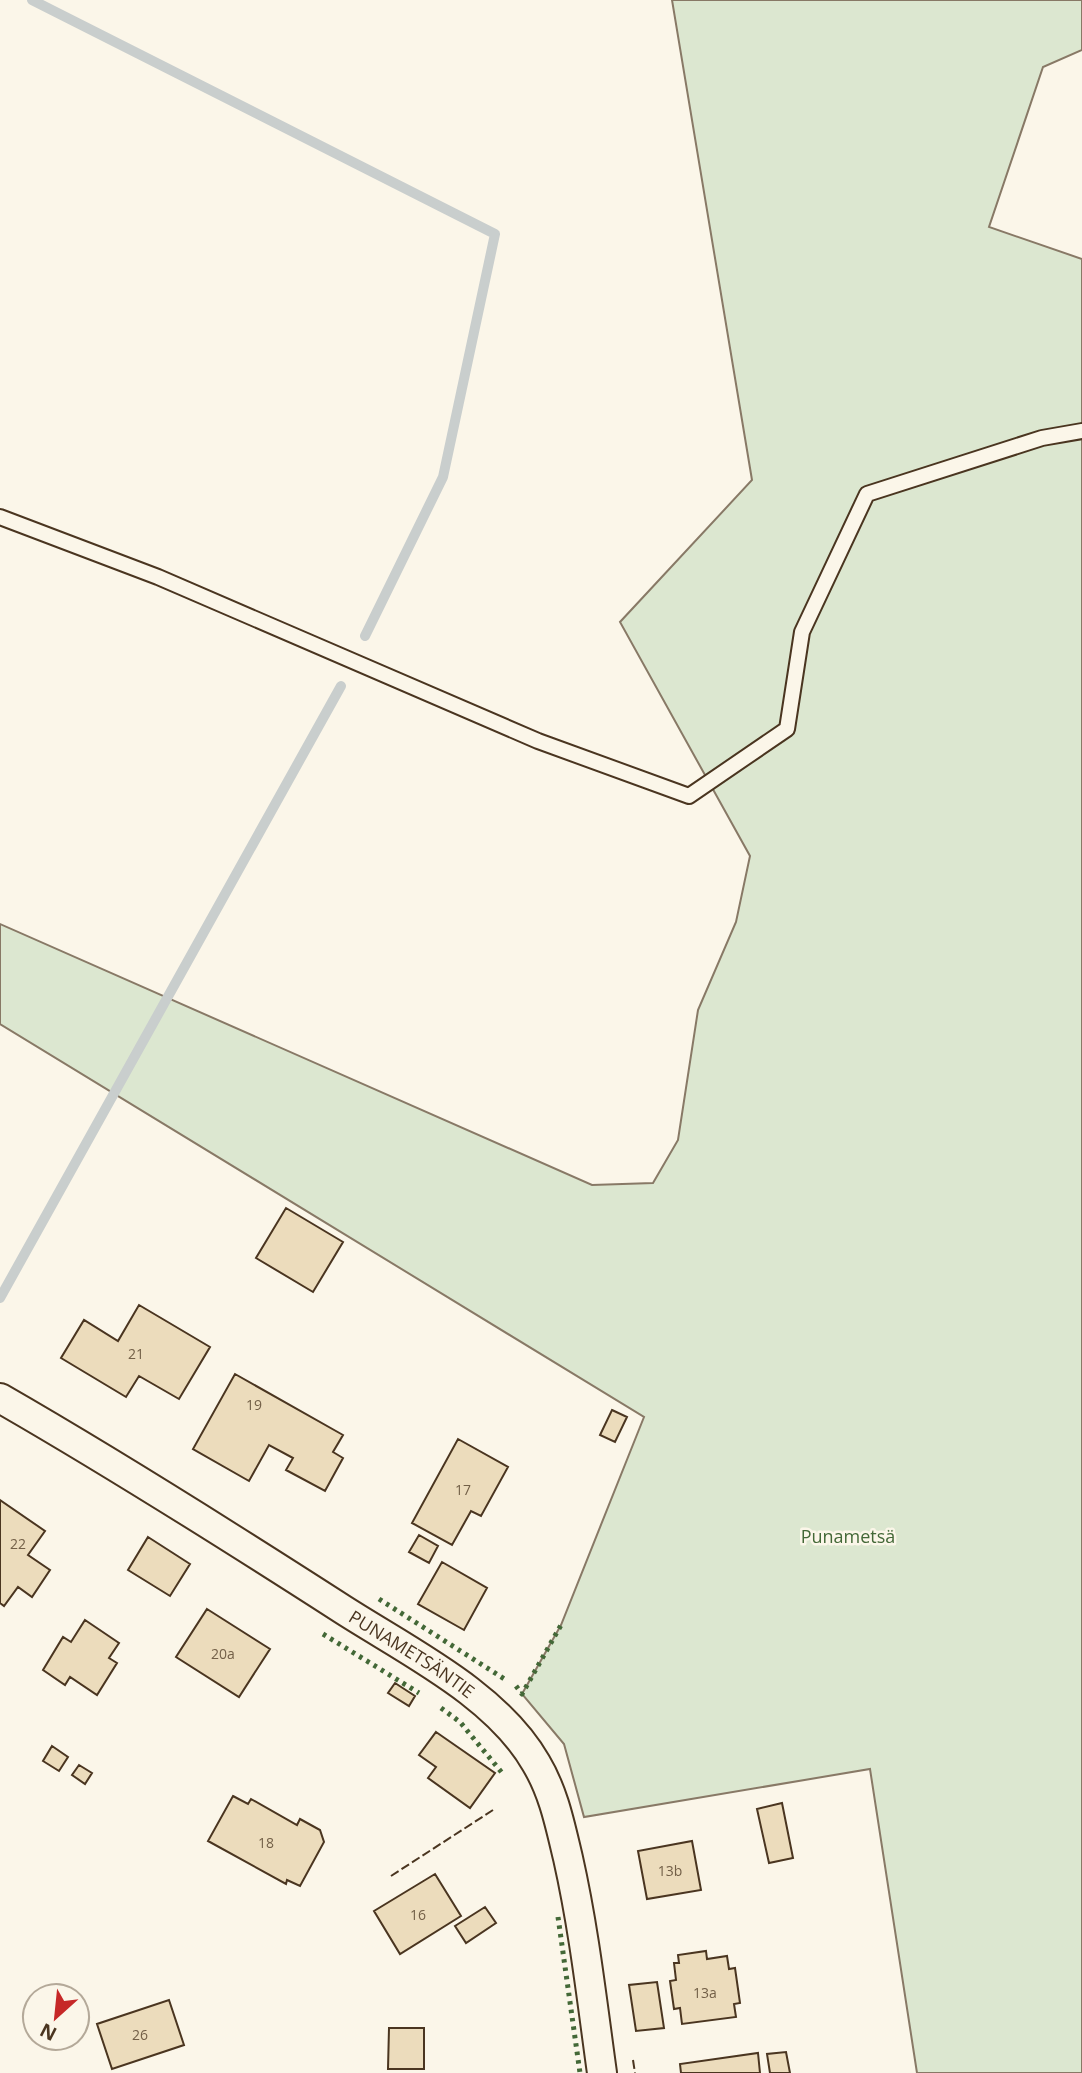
<svg xmlns="http://www.w3.org/2000/svg" width="1082" height="2073" font-family="'Open Sans',sans-serif">
<style>
.green{fill:#dce7d0;stroke:#887966;stroke-width:2}
.lines{fill:none;stroke-linecap:round;stroke-linejoin:round}
.stream{stroke:#c9cecd;stroke-width:10}
.building{fill:#ecdcbc;stroke:#4a3520;stroke-width:2}
.service-casing{stroke:#4a3520;stroke-width:18}
.minor-casing{stroke:#4a3520;stroke-width:32}
.service{stroke:#fbf6e9;stroke-width:14}
.minor{stroke:#fbf6e9;stroke-width:28}
.hedge{stroke:#436837;stroke-width:5;stroke-dasharray:3.5 5;stroke-linecap:butt}
.fence{stroke:#4a3520;stroke-width:2;stroke-dasharray:9 3.5;stroke-linecap:butt}
.labels{text-anchor:middle;dominant-baseline:central;stroke-width:5;stroke-linejoin:round;paint-order:stroke}
.number-label{font-size:14px;fill:#725f47}
.park-label{font-size:18px;fill:#436837;stroke:#fbf6e9}
.street-label{font-size:18px;fill:#4a3520;stroke:#fbf6e9}
</style>
<rect width="100%" height="100%" fill="#fbf6e9"/>
<path class="green" d="M672,0H1082V50L1043,67L989,227L1082,259V2073H917L870,1769L584,1817L564,1744L522,1694L561,1625L644,1417L0,1024V924L592,1185L653,1183L678,1140L698,1010L736,922L750,856L620,622L752,480Z"/>
<g class="lines">
<path class="stream" d="M32,0L495,234L443,477L365,636
M0,1298L341,686"/>
</g>
<path class="building" d="M286,1208L343,1242L313,1292L256,1258Z
M139,1305L210,1347L179,1399L139,1376L126,1397L61,1358L84,1320L118,1341Z
M235,1374L343,1435L333,1452L343,1458L325,1491L286,1470L293,1458L269,1445L249,1481L193,1449Z
M612,1410L627,1417L615,1442L600,1435Z
M458,1439L508,1467L481,1516L471,1511L452,1545L412,1523Z
M0,1500L45,1531L28,1555L50,1570L32,1597L18,1587L4,1606L0,1603Z
M419,1535L438,1546L429,1563L409,1552Z
M148,1537L190,1564L170,1596L128,1570Z
M442,1562L487,1588L464,1630L418,1604Z
M207,1609L270,1649L239,1697L176,1657Z
M85,1620L119,1643L109,1658L117,1663L97,1695L70,1677L65,1685L43,1670L63,1637L71,1642Z
M395,1683L415,1696L409,1706L388,1693Z
M436,1732L495,1773L470,1808L428,1778L436,1767L419,1755Z
M52,1746L68,1757L59,1771L43,1761Z
M79,1765L92,1773L85,1784L72,1775Z
M233,1796L248,1804L251,1799L297,1825L300,1819L320,1830L324,1842L300,1886L287,1880L286,1884L208,1841Z
M782,1803L793,1858L769,1863L757,1809Z
M692,1841L701,1890L647,1899L638,1851Z
M435,1874L461,1916L400,1954L374,1911Z
M485,1907L496,1923L466,1943L455,1926Z
M706,1951L707,1959L727,1956L729,1969L735,1968L740,2003L734,2004L736,2017L682,2024L680,2008L674,2009L670,1981L676,1980L674,1963H679L678,1955Z
M657,1982L664,2028L636,2031L629,1985Z
M169,2000L184,2045L112,2069L97,2024Z
M389,2028H424V2069H388Z
M786,2052L790,2073H770L767,2054Z
M758,2053L760,2073H681L680,2064Z"/>
<g class="lines">
<g class="service-casing">
<path id="service" d="M0,517L158,577L538,741L689,796L787,729L802,632L867,494L1042,438L1082,431"/>
</g>
<g class="minor-casing">
<g id="minor">
<path id="s1" d="M0,1398C115,1464 227,1535 339,1607C405,1650 496,1693 536,1763C554,1793 560,1825 568,1858C584,1929 592,2001 602,2073"/>
</g>
</g>
<use href="#service" class="service"/>
<use href="#minor" class="minor"/>
<path class="hedge" d="M379,1599L506,1680
M323,1634L419,1693
M516,1686L522,1694L561,1625
M441,1708L460,1722L503,1774
M558,1917L580,2073"/>
<path class="fence" d="M391,1876L493,1810
M633,2060L635,2073"/>
</g>
<g class="labels">
<g class="number-label">
<text x="136" y="1353">21</text>
<text x="254" y="1404">19</text>
<text x="463" y="1489">17</text>
<text x="18" y="1543">22</text>
<text x="223" y="1653">20a</text>
<text x="266" y="1842">18</text>
<text x="670" y="1870">13b</text>
<text x="418" y="1914">16</text>
<text x="705" y="1992">13a</text>
<text x="140" y="2034">26</text>
</g>
<g class="park-label">
<text x="848" y="1536">Punametsä</text>
</g>
<g class="street-label">
<text stroke="none"><textPath href="#s1" startOffset="485">PUNAMETSÄNTIE</textPath></text>
</g>
</g>
<g transform="translate(56 2017) rotate(207)"><circle r="33" fill="#fbf6e9" stroke="#b4a999" stroke-width="2"/>
<path d="M0-5L12 26L0 18L-12 26Z" fill="#c62828"/>
<text y="-10" font-size="19" font-weight="bold" text-anchor="middle" fill="#4a3520">N</text>
</g>
</svg>
